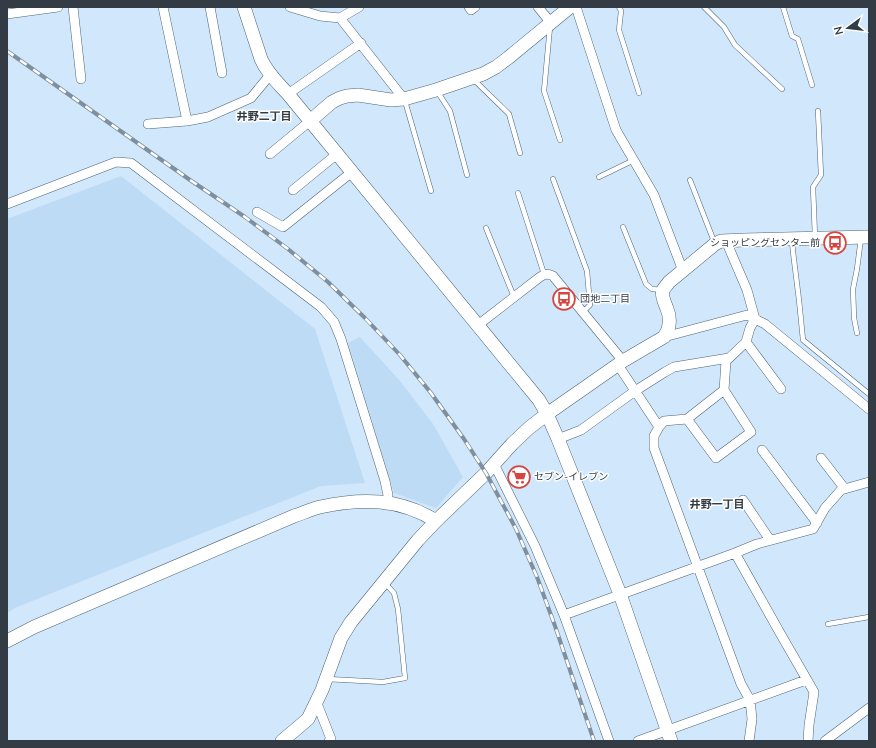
<svg xmlns="http://www.w3.org/2000/svg" width="876" height="748" font-family="'Nunito Sans','Noto Sans JP',sans-serif">
<style>
.built{fill:#bedbf5}
.lines{fill:none;stroke-linecap:round;stroke-linejoin:round}
.lane-casing{stroke:#4f6475;stroke-width:5.5}
.street-casing{stroke:#4f6475;stroke-width:10}
.secondary-casing{stroke:#4f6475;stroke-width:14}
.lane{stroke:#fff;stroke-width:4.5}
.street{stroke:#fff;stroke-width:9}
.secondary{stroke:#fff;stroke-width:13}
.rail-casing{stroke:#7f8f9d;stroke-width:4}
.rail{stroke:#fff;stroke-width:2.5;stroke-dasharray:8;stroke-linecap:butt}
.labels{text-anchor:middle;dominant-baseline:central;stroke-width:3;stroke-linejoin:round;paint-order:stroke}
.poi-label{font-size:10px;fill:#333c44;stroke:#fff;text-anchor:start}
.neighbourhood-label{font-size:11px;font-weight:bold;fill:#333c44;stroke:#fff}
</style>
<rect width="100%" height="100%" fill="#d0e7fc"/>
<path class="built" d="M121,176L315,329L365,483L321,486L17,607L7,613V219Z
M360,337L401,382L433,424L463,477L436,508L394,493L348,343Z"/>
<g class="lines">
<g class="lane-casing">
<path id="lane" d="M619,7L621,11L619,30L639,93
M704,7L724,27L735,45L782,89
M783,7L792,36L798,39L812,85
M550,27L544,91L560,140
M473,79L509,114L520,153
M437,91L450,111L467,175
M405,101L431,191
M599,177L634,160
M553,179L587,271L590,305L583,312
M690,180L715,244
M518,193L544,274
M623,227L646,284L652,289L661,290
M486,228L514,297
M815,237L813,187L821,175L818,111
M792,240L793,252L799,300L803,340L869,394
M857,333L854,318L853,289L857,269L861,238
M828,624L869,617
M327,679L383,682L405,678L398,609L394,593L384,582"/>
</g>
<g class="street-casing">
<path id="street" d="M73,7L81,79
M163,7L187,121
M210,7L222,73
M290,7L320,16L340,18L359,7
M469,7L471,10L475,7
M538,7L551,23
M576,7L616,130L654,195L683,271
M7,14L58,7
M340,18L404,99
M288,94L361,43
M148,124L187,121L208,117L251,98L270,75
M270,154L310,121
M293,190L337,154
M7,204L116,162L131,163L321,307L334,322L341,339L385,481L388,495L387,502
M257,212L283,227L352,172
M478,325L540,277C545,274 547,273 553,276L623,361
M664,337L747,315L765,324L869,409
M746,342L781,389
M618,365L659,427L654,436V448L741,684L750,700L752,719L749,741
M687,419L716,458L751,432L724,390
M659,427L664,421L687,419L724,390L726,361L746,342L750,328L755,319L747,290L726,241
M558,439L581,430L635,391L665,372L674,367L729,358
M762,450L817,523
M821,458L845,489
M494,464L535,546L564,615L609,741
M743,500L770,540
M735,553L780,633L814,692L809,725L808,741
M564,615L735,553L757,544L813,529L825,508L841,490L869,482
M316,701L331,739L329,741
M638,741L806,680
M825,741L869,708"/>
</g>
<g class="secondary-casing">
<path id="secondary" d="M244,7L261,59C267,73 278,83 288,94L539,400L547,414L558,439L620,594L671,741
M310,121L332,102L340,98L347,96L358,95L391,100L404,99L436,90L483,74L496,67L508,58L570,7
M7,641L34,627L294,516C303,513 312,509 320,507C361,498 400,498 436,521
M282,741L308,719L322,690L341,638L351,622L418,540L436,521L486,473L512,444L529,428L547,414L623,361L664,337C670,329 671,318 667,309C665,303 661,296 663,290C664,288 667,285 669,282L715,244L721,241L744,240L869,237"/>
</g>
<use href="#lane" class="lane"/>
<use href="#street" class="street"/>
<use href="#secondary" class="secondary"/>
<g class="rail-casing">
<path id="rail" d="M7,51L190,180L245,217L288,249L328,282L365,318L400,355L431,393L464,439L486,473L516,529L537,577L555,626L594,741"/>
</g>
<use href="#rail" class="rail"/>
</g>
<defs>
<g id="bus-ring" transform="scale(1.15)"><circle r="9.5" fill="#fff" stroke="#d54641" stroke-width="1.5"/><path d="M-5-6H5V4H4V6H2V4H-2V6H-4V4H-5ZM-3.5-4V0h7V-4ZM-3.5 1.2v1.5H-2V1.2ZM2 1.2v1.5H3.5V1.2Z" fill="#d54641"/></g>
<g id="supermarket-ring" transform="scale(1.15)"><circle r="9.5" fill="#fff" stroke="#d54641" stroke-width="1.5"/><path d="M-6-5.5h2.5l.6 2H6L4.5 2H-2.5L-4.4-4H-6ZM-1.5 3.2a1.3 1.3 0 1 0 .1 0ZM3 3.2a1.3 1.3 0 1 0 .1 0Z" fill="#d54641"/></g>
</defs>
<g fill-rule="evenodd">
<use href="#bus-ring" x="835" y="243"/>
<use href="#bus-ring" x="564" y="299"/>
<use href="#supermarket-ring" x="519" y="477"/>
</g>
<g class="labels">
<g class="poi-label">
<text x="820" y="243" text-anchor="end">ショッピングセンター前</text>
<text x="580" y="299">団地二丁目</text>
<text x="534" y="477">セブン-イレブン</text>
</g>
<g class="neighbourhood-label">
<text x="264" y="116">井野二丁目</text>
<text x="717" y="504">井野一丁目</text>
</g>
</g>
<rect width="876" height="748" fill="none" stroke="#333c44" stroke-width="16"/>
<g transform="translate(848 28) rotate(255)" stroke="#ffffff" stroke-width="3" paint-order="stroke">
<path d="M0-3L7 15L0 10L-7 15Z" fill="#333c44"/>
<text y="-6" font-size="11" font-weight="bold" text-anchor="middle" fill="#333c44">N</text>
</g>
</svg>
